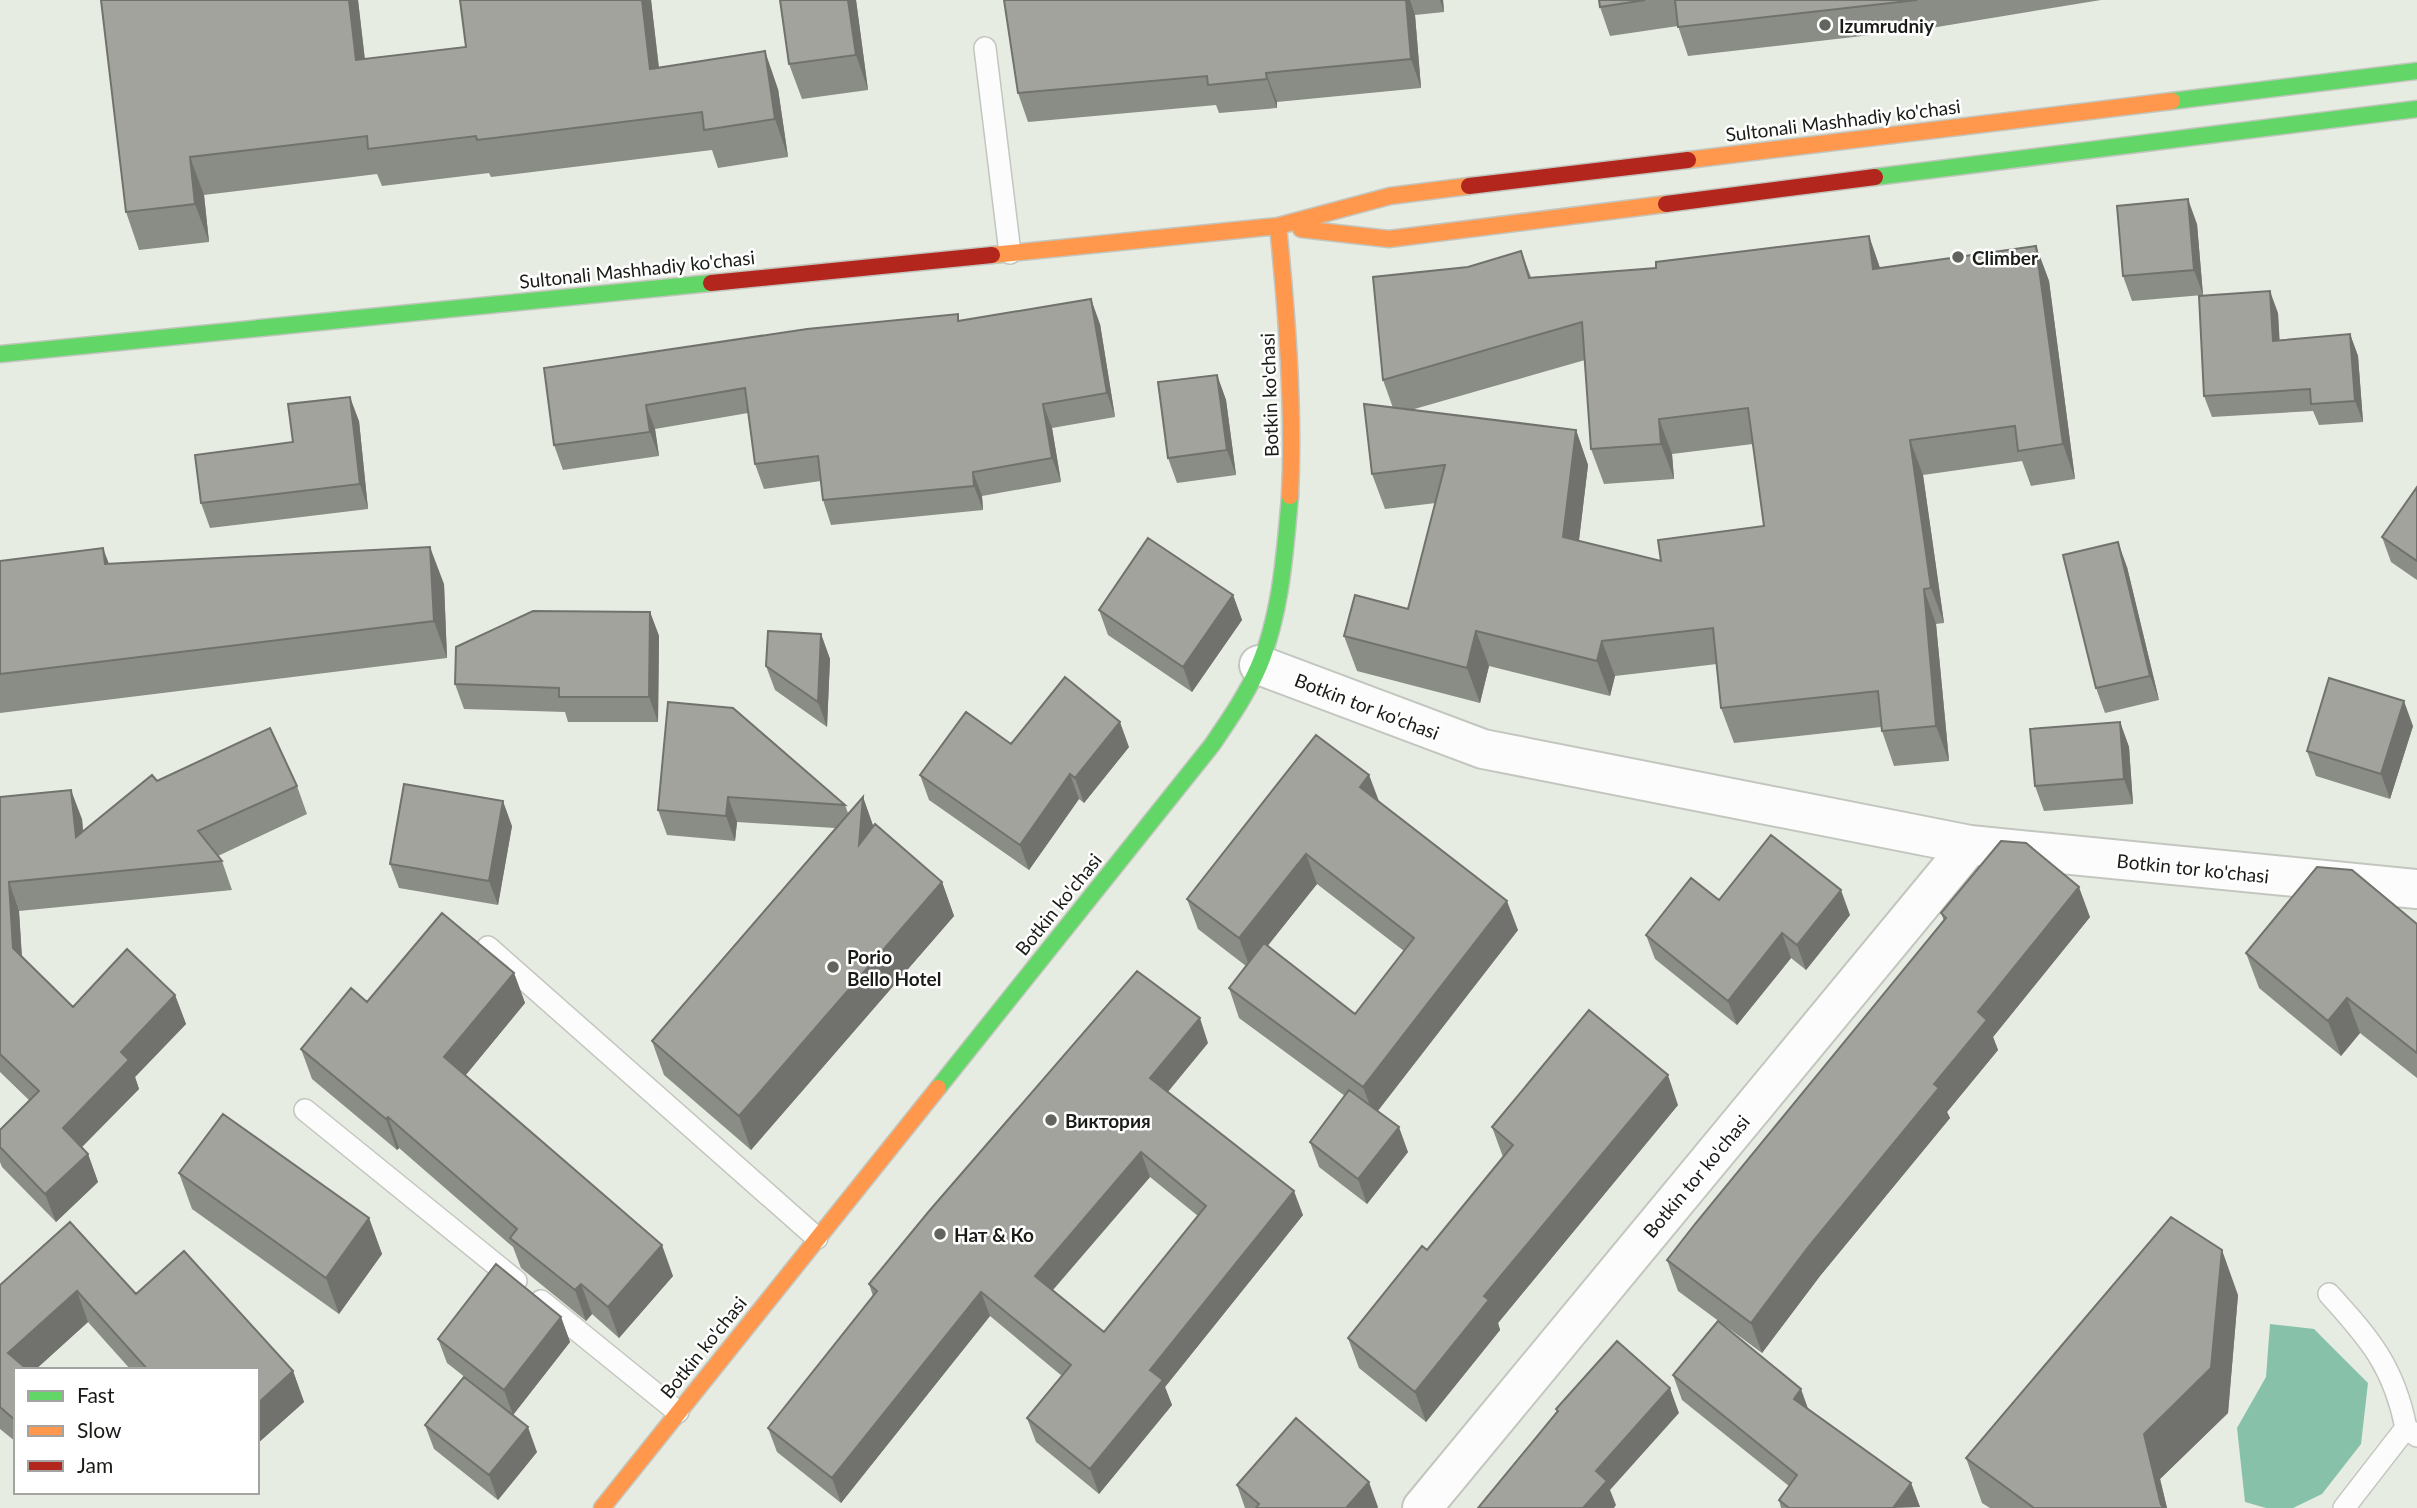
<svg xmlns="http://www.w3.org/2000/svg" width="2417" height="1508" font-family="Lato,sans-serif">
<style>
.water{fill:#87c1a9}
.lines{fill:none;stroke-linecap:round;stroke-linejoin:round}
.lane-casing{stroke:#c3c6bf;stroke-width:24}
.street-casing{stroke:#c3c6bf;stroke-width:42}
.fast-casing{stroke:#c3c6bf;stroke-width:19}
.slow-casing{stroke:#c3c6bf;stroke-width:19}
.jam-casing{stroke:#c3c6bf;stroke-width:19}
.lane{stroke:#fbfcfb;stroke-width:21}
.street{stroke:#fbfcfb;stroke-width:38}
.fast{stroke:#63d668;stroke-width:16}
.slow{stroke:#ff974d;stroke-width:16}
.jam{stroke:#b3261e;stroke-width:16}
.wall{fill:#8a8c86;fill-rule:evenodd}
.shaded-wall{fill:#71726d}
.building{fill:#a1a39c;stroke:#71726d;stroke-width:2;fill-rule:evenodd}
.poi-dot{fill:#61655d;stroke:#fff;stroke-width:2.5}
.labels{text-anchor:middle;dominant-baseline:central;stroke-width:5;stroke-linejoin:round;paint-order:stroke}
.poi-label{font-size:19px;font-weight:bold;fill:#191c16;stroke:#fff;text-anchor:start}
.street-label{font-size:19px;fill:#191c16;stroke:#fff}
</style>
<rect width="100%" height="100%" fill="#e7ece2"/>
<path class="water" d="M2270,1324L2314,1329L2368,1383L2361,1444L2322,1494L2293,1508H2266L2245,1502L2237,1428L2266,1377Z"/>
<g class="lines">
<g class="lane-casing">
<path id="lane" d="M985,48L1010,253
M488,947L817,1238
M305,1110L516,1281
M2329,1294C2370,1339 2394,1367 2406,1428L2417,1436
M541,1301L678,1412
M2344,1508L2406,1428"/>
</g>
<g class="street-casing">
<path id="street" d="M1259,665L1483,749L1970,845L2417,889
M1422,1508L1970,845"/>
</g>
<g class="fast-casing">
<path id="fast" d="M2172,101L2417,71
M1875,177L2417,109
M0,354L711,283
M938,1088L1212,745C1229,720 1247,694 1259,666C1281,614 1285,552 1290,496"/>
</g>
<g class="slow-casing">
<path id="slow" d="M1688,160L2172,101
M1278,226C1287,316 1294,405 1290,496
M1301,229L1389,239L1666,204
M992,255L1278,226L1390,196L1469,186
M602,1508L938,1088"/>
</g>
<g class="jam-casing">
<path id="jam" d="M1469,186L1688,160
M1666,204L1875,177
M711,283L992,255"/>
</g>
<use href="#lane" class="lane"/>
<use href="#street" class="street"/>
<use href="#fast" class="fast"/>
<use href="#slow" class="slow"/>
<use href="#jam" class="jam"/>
</g>
<path class="wall" d="M101,0H358L365,59L466,47L460,0H651L659,67L778,89L788,157L718,168L712,150L491,177L489,173L382,186L377,174L204,195L209,242L139,250L126,212Z
M780,0H856L868,90L802,99L789,64Z
M1004,0H1443L1444,12L1415,15L1421,88L1277,102V108L1219,113L1216,105L1028,122L1018,93Z
M1599,0H2101L1931,28L1688,56L1678,26L1610,36L1600,7Z
M2197,224L2203,295L2132,301L2123,276Z
M1869,236L1880,268L2036,246L2049,281L2075,479L2031,486L2022,461L1923,475L1944,623L1936,624L1949,761L1894,766L1882,731L1881,727L1734,743L1721,708L1717,664L1615,676L1610,696L1489,666L1480,703L1357,671L1344,636L1408,609L1436,503L1385,509L1372,474L1393,408L1383,380L1468,267L1521,251L1531,277L1656,268ZM1585,360L1591,449L1604,484L1674,479L1672,454L1753,444L1764,526L1661,561L1579,541L1588,465L1576,430L1411,410Z
M2278,313L2279,340L2350,334L2358,356L2363,422L2319,425L2313,411L2212,417L2204,396Z
M960,321L1100,324L1115,417L1052,428L1061,482L982,496L983,510L831,525L823,500L821,481L764,489L755,464L748,413L655,429L659,456L563,470L554,445L544,368Z
M1217,375L1226,400L1236,475L1177,483L1168,458Z
M359,421L368,509L210,528L201,503L293,442Z
M2417,487V580L2391,562L2382,537Z
M0,561L109,564L444,584L447,658L0,713Z
M2127,567L2159,700L2105,713L2096,688Z
M1233,595L1242,620L1192,692L1108,635L1099,610Z
M650,612L659,636L658,722H568L565,712L464,709L455,684Z
M821,634L830,659L827,727L775,690L766,666Z
M668,702L845,805L848,813L863,797L873,826L942,882L954,916L751,1150L664,1075L652,1041L835,828L737,822L735,841L667,835L658,810Z
M2120,722L2129,747L2133,804L2044,811L2035,786Z
M2413,726L2390,799L2316,776L2307,751Z
M1011,744L1129,747L1084,803L1079,799L1029,870L929,800L920,775Z
M1369,775L1379,801L1518,930L1377,1111L1408,1152L1367,1204L1319,1167L1310,1142L1345,1096L1239,1018L1229,988L1246,966L1198,929L1187,899ZM1317,884L1404,951L1355,1014L1267,946Z
M157,781L297,786L307,814L218,856L222,861L232,890L19,911L22,957L73,1007L175,995L186,1024L135,1077L139,1089L82,1147L88,1154L98,1182L56,1222L2,1167L0,1162V1147L30,1101L0,1072V797L82,819L83,831Z
M512,826L498,905L399,888L390,864Z
M1719,900L1850,915L1806,970L1791,958L1737,1025L1655,959L1646,935Z
M1941,913L2090,917L1993,1037L1998,1050L1947,1112L1950,1118L1820,1276L1762,1353L1678,1291L1667,1260L1944,921Z
M2417,924V1078L2360,1033L2341,1056L2259,988L2246,953Z
M514,973L525,1003L465,1076L673,1276L619,1338L592,1314L586,1321L521,1268L513,1247L399,1148L397,1150L312,1079L301,1049L367,1002Z
M1208,1043L1168,1092L1303,1215L1165,1387L1172,1405L1099,1494L1036,1442L1027,1418L1062,1376L990,1316L841,1503L777,1452L768,1428L873,1296L869,1284ZM1150,1177L1198,1216L1104,1332L1053,1290Z
M1678,1105L1498,1323L1500,1330L1426,1422L1359,1368L1348,1338L1427,1250L1503,1157L1492,1127Z
M179,1173L369,1218L382,1254L339,1314L192,1209Z
M70,1222L136,1294L184,1251L293,1371L304,1402L257,1444V1370H131L88,1322L35,1370H16V1442L0,1429V1285Z
M2238,1295L2228,1413L2160,1479L2167,1508H1990L1982,1503L1966,1458Z
M561,1317L570,1342L513,1415L447,1363L438,1339Z
M1673,1375L1809,1409L1911,1483L1920,1507L1781,1508L1779,1500L1789,1486L1682,1400Z
M425,1425L537,1452L498,1500L434,1449Z
M1237,1485L1378,1507L1377,1508H1245Z"/>
<path class="shaded-wall" d="M349,0H358L369,98L356,60Z
M642,0H651L663,106L650,69Z
M848,0H856L868,90L856,55Z
M1406,0H1410L1415,15L1421,88L1411,59Z
M1440,0H1443L1444,12Z
M765,51L778,89L788,157L775,119Z
M1266,73L1277,102V108L1267,79Z
M190,157L204,195L209,242L195,204Z
M2188,199L2197,224L2203,295L2194,270Z
M1869,236L1881,271L1873,269Z
M2036,246L2049,281L2075,479L2063,444Z
M2270,291L2278,313L2281,362L2273,341Z
M1091,299L1100,324L1115,417L1107,393Z
M2350,334L2358,356L2363,422L2355,401Z
M1217,375L1226,400L1236,475L1227,450Z
M350,397L359,421L368,509L360,484Z
M1043,404L1052,428L1061,482L1052,458Z
M646,405L655,429L659,456L650,432Z
M1659,419L1672,454L1674,479L1661,444Z
M1576,430L1588,465L1575,572L1563,537Z
M1910,440L1923,475L1944,623L1931,588Z
M973,472L982,496L983,510L974,486Z
M2118,542L2127,567L2159,700L2150,676Z
M430,547L444,584L447,658L434,621Z
M103,548L117,585L105,564Z
M1924,589L1936,624L1949,761L1936,726Z
M1233,595L1242,620L1192,692L1183,667Z
M650,612L659,636L658,722L649,697Z
M1476,631L1489,666L1480,703L1467,668Z
M821,634L830,659L827,727L818,702Z
M1602,641L1615,676L1610,696L1597,661Z
M2404,701L2413,726L2390,799L2381,774Z
M1120,722L1129,747L1084,803L1075,778Z
M2120,722L2129,747L2133,804L2124,779Z
M1070,774L1079,799L1029,870L1020,845Z
M1369,775L1380,805L1360,787Z
M71,790L82,819L86,866L76,837Z
M728,797L737,822L735,841L726,816Z
M863,797L875,831L859,845Z
M503,801L512,826L498,905L489,881Z
M1306,854L1317,884L1250,968L1239,938Z
M9,882L19,911L23,977L13,948Z
M942,882L954,916L751,1150L739,1116Z
M2079,887L2090,917L1993,1037L1998,1050L1947,1112L1950,1118L1820,1276L1762,1353L1751,1323L1934,1084L1978,1012Z
M1841,890L1850,915L1806,970L1797,945Z
M1507,901L1518,930L1374,1116L1363,1087Z
M1782,933L1791,958L1737,1025L1728,1001Z
M514,973L525,1003L455,1088L444,1057Z
M175,995L186,1024L135,1077L139,1089L73,1156L63,1128L121,1052Z
M2347,998L2360,1033L2341,1056L2328,1021Z
M1200,1018L1208,1043L1159,1102L1150,1078Z
M1668,1075L1678,1105L1498,1323L1500,1330L1426,1422L1415,1392L1484,1296Z
M388,1117L399,1148L397,1150L386,1119Z
M1399,1127L1408,1152L1367,1204L1358,1179Z
M1141,1152L1150,1177L1044,1300L1035,1276Z
M88,1154L98,1182L56,1222L45,1194Z
M1294,1191L1303,1215L1165,1387L1172,1405L1099,1494L1090,1469L1150,1370Z
M369,1218L382,1254L339,1314L326,1278Z
M662,1245L673,1276L619,1338L608,1307Z
M2222,1250L2238,1295L2228,1413L2160,1479L2167,1508H2162L2144,1434Z
M581,1284L592,1314L586,1321L575,1290Z
M77,1291L88,1322L35,1370H16L8,1353Z
M981,1292L990,1316L841,1503L832,1478Z
M561,1317L570,1342L513,1415L504,1390Z
M293,1371L304,1402L257,1444V1404Z
M1670,1388L1679,1413L1610,1490L1616,1505L1614,1508H1583L1596,1471Z
M1801,1389L1810,1414L1794,1399Z
M528,1427L537,1452L498,1500L489,1475Z
M1369,1482L1378,1507L1377,1508H1346Z
M1911,1483L1920,1507L1893,1508Z"/>
<path class="building" d="M101,0H349L356,60L466,47L460,0H642L650,69L765,51L775,119L704,130L702,112L477,140L476,136L368,149L367,136L190,157L195,204L126,212Z
M780,0H848L856,55L789,64Z
M1004,0H1406L1411,59L1266,73L1267,79L1208,85L1207,76L1018,93Z
M1599,0H1645L1600,7Z
M1675,0H1917L1678,27Z
M2188,199L2194,270L2123,276L2117,206Z
M1869,236L1873,269L2036,246L2063,444L2018,451L2015,426L1910,440L1931,588L1924,589L1936,726L1882,731L1878,691L1721,708L1713,628L1602,641L1597,661L1476,631L1467,668L1344,636L1355,595L1408,609L1445,465L1372,474L1364,404L1576,430L1563,537L1661,561L1658,540L1764,526L1748,408L1659,419L1661,444L1591,449L1582,322L1383,380L1373,277L1468,267L1521,251L1529,278L1656,268V262Z
M2270,291L2273,341L2350,334L2355,401L2311,404L2310,389L2204,396L2199,296Z
M1091,299L1107,393L1043,404L1052,458L973,472L974,486L823,500L818,456L755,464L745,388L646,405L650,432L554,445L544,368L807,329L958,314V321Z
M1217,375L1227,450L1168,458L1158,382Z
M350,397L360,484L201,503L195,455L293,442L288,404Z
M2417,487V561L2382,537Z
M1148,538L1233,595L1183,667L1099,610Z
M2118,542L2150,676L2096,688L2063,555Z
M430,547L434,621L0,674V561L103,548L105,564Z
M533,611L650,612L649,697H559V688L455,684L456,647Z
M768,631L821,634L818,702L766,666Z
M1065,677L1120,722L1075,778L1070,774L1020,845L920,775L966,712L1011,744Z
M2329,678L2404,701L2381,774L2307,751Z
M668,702L733,708L845,805L728,797L726,816L658,810Z
M2120,722L2124,779L2035,786L2030,729Z
M270,728L297,786L198,831L222,861L9,882L13,948L73,1007L127,949L175,995L121,1052L129,1060L63,1128L88,1154L45,1194L0,1147V1130L39,1091L0,1054V797L71,790L76,837L152,775L157,781Z
M1316,735L1369,775L1360,787L1507,901L1363,1087L1229,988L1264,943L1355,1014L1414,938L1306,854L1239,938L1187,899Z
M404,784L503,801L489,881L390,864Z
M863,797L859,845L875,824L942,882L739,1116L652,1041Z
M1771,835L1841,890L1797,945L1782,933L1728,1001L1646,935L1691,878L1719,900Z
M2001,841L2026,843L2079,887L1978,1012L1987,1020L1934,1084L1939,1088L1809,1246L1751,1323L1667,1260L1695,1224L1946,918L1941,913Z
M2317,867L2352,870L2417,924V1053L2347,998L2328,1021L2246,953Z
M442,913L514,973L444,1057L662,1245L608,1307L581,1284L575,1290L510,1238L517,1229L388,1117L386,1119L301,1049L351,988L367,1002Z
M1137,971L1200,1018L1150,1078L1294,1191L1150,1370L1163,1380L1090,1469L1027,1418L1071,1365L981,1292L832,1478L768,1428L877,1291L869,1284L930,1210ZM1141,1152L1206,1206L1104,1332L1035,1276Z
M1589,1010L1668,1075L1484,1296L1489,1300L1415,1392L1348,1338L1422,1246L1427,1250L1513,1145L1492,1127Z
M1349,1090L1399,1127L1358,1179L1310,1142Z
M223,1114L369,1218L326,1278L179,1173Z
M2171,1217L2222,1250L2211,1368L2144,1434L2161,1505L2165,1508H2034L1966,1458Z
M70,1222L136,1294L184,1251L293,1371L257,1404V1370H148L77,1291L8,1353L28,1370H16V1421L0,1407V1285Z
M496,1264L561,1317L504,1390L438,1339Z
M1718,1321L1801,1389L1794,1399L1911,1483L1893,1508H1789L1779,1500L1797,1475L1673,1375Z
M1617,1341L1670,1388L1596,1471L1607,1481L1583,1508H1478L1558,1411L1556,1409Z
M464,1377L528,1427L489,1475L425,1425Z
M1296,1418L1369,1482L1346,1508H1256L1259,1504L1237,1485Z"/>
<g class="poi-dot">
<circle cx="1825" cy="25" r="7"/>
<circle cx="1958" cy="257" r="7"/>
<circle cx="833" cy="967" r="7"/>
<circle cx="1051" cy="1120" r="7"/>
<circle cx="940" cy="1234" r="7"/>
</g>
<g class="labels">
<g class="poi-label">
<text x="1839" y="25">Izumrudniy</text>
<text x="1972" y="257">Climber</text>
<text x="847" y="956">Porio<tspan x="847" dy="22">Bello Hotel</tspan></text>
<text x="1065" y="1120">Виктория</text>
<text x="954" y="1234">Нат &amp; Ко</text>
</g>
<g class="street-label">
<text transform="translate(1843 120) rotate(-7)">Sultonali Mashhadiy ko'chasi</text>
<text transform="translate(637 269) rotate(-6)">Sultonali Mashhadiy ko'chasi</text>
<text transform="translate(1269 395) rotate(-92)">Botkin ko'chasi</text>
<text transform="translate(1367 706) rotate(21)">Botkin tor ko'chasi</text>
<text transform="translate(2193 868) rotate(6)">Botkin tor ko'chasi</text>
<text transform="translate(1058 904) rotate(-51)">Botkin ko'chasi</text>
<text transform="translate(1696 1176) rotate(-50)">Botkin tor ko'chasi</text>
<text transform="translate(703 1347) rotate(-51)">Botkin ko'chasi</text>
</g>
</g>
<rect x="14" y="1368" width="245" height="126" fill="#ffffff" stroke="#a3a4a2" stroke-width="2"/>
<rect x="28" y="1391" width="35" height="10" fill="#63d668" stroke="#a3a4a2" stroke-width="2"/>
<text x="77" y="1403" font-size="21" fill="#191c16">Fast</text>
<rect x="28" y="1426" width="35" height="10" fill="#ff974d" stroke="#a3a4a2" stroke-width="2"/>
<text x="77" y="1438" font-size="21" fill="#191c16">Slow</text>
<rect x="28" y="1461" width="35" height="10" fill="#b3261e" stroke="#a3a4a2" stroke-width="2"/>
<text x="77" y="1473" font-size="21" fill="#191c16">Jam</text>
</svg>
